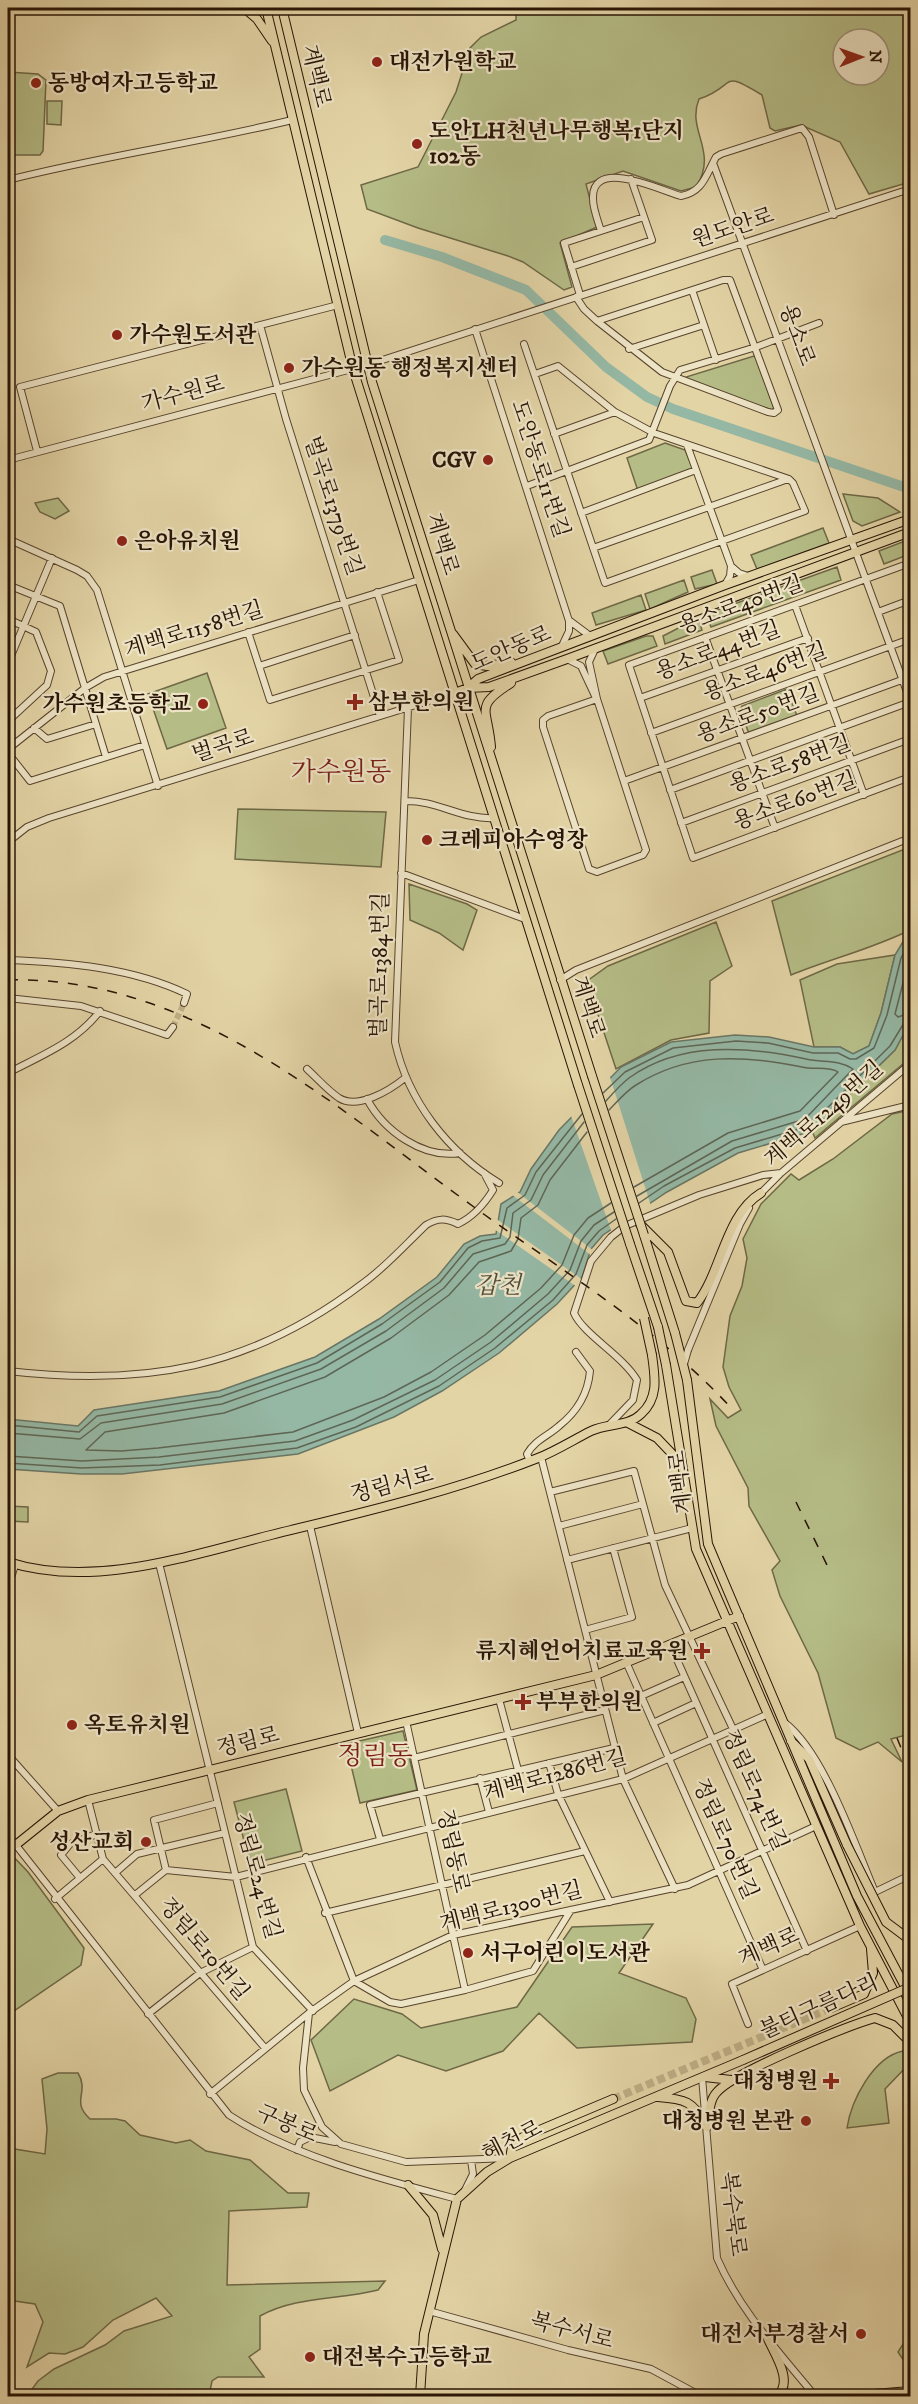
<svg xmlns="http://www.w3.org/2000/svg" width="918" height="2404" font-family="'IM FELL DW Pica','Noto Serif KR',serif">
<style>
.green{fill:#b5bc86;stroke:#6e6846;stroke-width:1.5;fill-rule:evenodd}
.water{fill:#95b8a5;stroke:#697665;stroke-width:1.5}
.pier{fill:#e3d4a6}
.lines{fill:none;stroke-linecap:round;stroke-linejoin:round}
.shore{stroke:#5e6655;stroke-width:1.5}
.river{stroke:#95b8a5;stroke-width:10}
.minor-tunnel{stroke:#beae86;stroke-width:6;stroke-dasharray:6 3;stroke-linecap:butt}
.major-tunnel{stroke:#beae86;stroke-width:8;stroke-dasharray:8 4;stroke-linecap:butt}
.minor-casing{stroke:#57442d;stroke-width:8}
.major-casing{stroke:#281405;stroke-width:10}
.minor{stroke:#ede3c5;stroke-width:6}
.major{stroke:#e3d4a6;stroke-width:8}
.rail{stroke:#281405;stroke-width:1.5;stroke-dasharray:10 10;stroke-linecap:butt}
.minor-bridge-casing{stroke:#57442d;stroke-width:8;stroke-linecap:butt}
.major-bridge-casing{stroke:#281405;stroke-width:10;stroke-linecap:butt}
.minor-bridge{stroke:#ede3c5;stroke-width:6}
.major-bridge{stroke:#e3d4a6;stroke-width:8}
.poi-dot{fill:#8f2418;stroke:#ede3c5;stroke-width:2}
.labels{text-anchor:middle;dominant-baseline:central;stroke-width:4.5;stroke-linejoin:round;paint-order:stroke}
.poi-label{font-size:22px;font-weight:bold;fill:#281405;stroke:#ede3c5;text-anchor:start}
.street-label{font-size:22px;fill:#281405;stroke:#ede3c5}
.water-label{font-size:24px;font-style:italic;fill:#4e4d3d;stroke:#ede3c5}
.quarter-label{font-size:26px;fill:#7a1f14;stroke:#ede3c5}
</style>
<rect width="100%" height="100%" fill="#e3d4a6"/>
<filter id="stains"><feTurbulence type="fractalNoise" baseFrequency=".00333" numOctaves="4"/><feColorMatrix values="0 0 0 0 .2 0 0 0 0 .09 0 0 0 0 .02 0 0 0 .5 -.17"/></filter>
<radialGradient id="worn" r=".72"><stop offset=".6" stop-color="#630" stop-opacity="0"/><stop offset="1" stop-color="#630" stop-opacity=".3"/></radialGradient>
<path class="green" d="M516,8H910V182L869,194L840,142L801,125L775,131L770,128L762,95C718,68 738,86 699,99C686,131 719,151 696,187L681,191L623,171L586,184L597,227L560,243L572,287L564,290L523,262L508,256L418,228L367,209L361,185L418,167L456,92L470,48L481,37L516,20ZM843,39H879V75H843Z
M8,72L38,74L46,80L43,151L40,155H8Z
M47,101H62L61,125L47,124Z
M754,356L757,358L774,408L772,410L685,380L686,377Z
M665,443L685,450L693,469L638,491L627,458Z
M843,494L878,498L900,512L862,526L853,521Z
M58,498L69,511L55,519L40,512L35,503Z
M823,528L829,543L757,569L751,555Z
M910,539V554L884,564L879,551Z
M837,567L841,580L711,627L706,614Z
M712,570L717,584L695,589L691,577Z
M684,580L688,592L650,609L645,594Z
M641,595L646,610L596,625L592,613Z
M698,618L702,630L665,644L663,636Z
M646,636H653L657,646L608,664L603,651Z
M207,673L226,728L167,749L148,694Z
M787,689L797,716L751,733L748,731L740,710L742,706Z
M238,809L386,812L381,867L235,859Z
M910,847V903L905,904L910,930C872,949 830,959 791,975L772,901Z
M409,884L467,904L477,910L463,950L439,933L410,920Z
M716,922L732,966L710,981L709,1033L671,1040L616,1069L587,981L608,966Z
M895,955L881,1013L869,1046L853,1054L840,1047H814L800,980L837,964Z
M910,1022V1058L815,1138L812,1131L895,1050Z
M910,1110V1734L891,1739L902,1762L878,1742L860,1750L836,1738L818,1673L780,1596L772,1570L780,1561L749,1506L748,1488L716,1426L710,1399L728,1418L741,1410L729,1387L723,1367L730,1316L742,1286L747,1258L743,1239L761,1204L791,1174L799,1180L833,1159L892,1114Z
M8,1506L28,1507V1522L8,1521Z
M403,1731L417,1790L360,1803L346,1744Z
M286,1789L302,1851L250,1864L234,1802Z
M8,1851L28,1872L84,1948L81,1965L8,2015Z
M653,1924L619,1973L686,1998L696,2019L692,2042L577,2048L539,2013L503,2051L446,2071L398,2055L330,2091L311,2040L354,1999L402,2014L421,2028L517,2007L572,1927Z
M903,2051L910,2055V2063L885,2089L889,2123L847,2128C851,2101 873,2057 903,2051Z
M58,2073H78C90,2093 70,2101 90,2119H116L125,2121L140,2135L176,2143L190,2140L206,2151L250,2160L288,2193H309L307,2207L229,2211L227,2285L385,2281L378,2290C339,2300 296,2296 260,2316V2349L249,2357L264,2377H218L212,2381L209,2396H27L38,2381L54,2369L105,2345L124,2331L172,2316L156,2298L113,2320L83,2347L65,2354L49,2353L27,2367L43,2322L35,2304L8,2300V2148L45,2154L47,2129L42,2079Z
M910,2333V2370L898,2352Z"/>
<path class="water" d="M905,903H910V1022L895,1050L812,1131L738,1153L667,1192L603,1235L591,1249L582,1277L557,1304L499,1353L442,1391L394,1417L298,1454L122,1474H81L8,1469V1419L78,1426L94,1410L219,1391L315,1357L379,1319L437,1277L464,1244L480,1236L496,1234L501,1204L520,1192L531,1169L559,1130L621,1067L671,1042L735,1035L769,1037L814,1047H840L853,1054L869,1046L881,1013L895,955L910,930Z"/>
<path class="pier" d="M609,1074L651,1206L612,1233L570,1113Z
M516,1191L594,1251L592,1256L511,1194Z
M495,1218L583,1280L577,1287L494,1229Z"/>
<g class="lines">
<path class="shore" d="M910,956L895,1014L898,1017L910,1013
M603,1093L625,1072L673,1048L736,1041L768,1043L813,1053H838L850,1059H856L874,1048L887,1015L901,958L910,941
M606,1101C613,1093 621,1084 629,1078C680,1041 747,1046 806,1059C823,1063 838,1059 853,1069L805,1119L732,1141L637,1196
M609,1110C617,1102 626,1091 636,1085C688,1052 743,1055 802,1067C812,1070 830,1066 838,1072L800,1111L728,1133L634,1187
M587,1132L550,1180L538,1205L521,1218L518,1239L511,1251L479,1262L449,1295L391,1338L325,1377L224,1413L105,1432L86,1450L121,1451L158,1448L293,1432L384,1397L431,1372L485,1335L541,1288L562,1265L574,1235L588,1218L611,1203
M639,1203L664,1186L735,1148L809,1126L890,1046L904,1023L910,1021
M8,1425L79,1432L97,1416L220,1397L317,1363L382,1324L440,1282L468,1248L482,1241L500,1238L507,1208L525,1195L536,1172L582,1114
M8,1433L80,1439L101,1423L222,1404L321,1369L386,1331L444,1288L473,1254L505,1244L510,1237L513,1213L531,1200L543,1175L584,1122
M8,1456L82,1461L159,1457L295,1441L353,1420L435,1380L491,1342L548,1294L570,1270L581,1241L594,1225L614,1212
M8,1463L82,1468L160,1465L297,1448L356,1427L439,1386L495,1348L553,1300L576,1274L587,1245L599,1231L616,1219"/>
<path class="river" d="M385,240L442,257L526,290L606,367L647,397L673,409L910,489"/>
<path class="minor-tunnel" d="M173,1027L184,1003"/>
<path class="major-tunnel" d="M613,2099L831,2008"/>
<g class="minor-casing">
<path id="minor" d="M713,163L910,700
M8,180C102,156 198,143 292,120
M601,231C598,221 593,209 593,199C591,156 662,191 681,196C703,192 706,175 716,157L721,154L802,128L809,137L834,215
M571,267L652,240L631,179
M692,290L716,360
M580,295L564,243L644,217
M576,297L584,309L597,321L662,372L768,412L774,413L778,410L730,280H723L597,321
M260,325L286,419L380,716
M475,329L569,621V631L562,646
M524,344L605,583L805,511L793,483L789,479L654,433L615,412L558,366L535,374
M629,349L704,325
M554,434L615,412
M687,445L731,566L730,576L725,585
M37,451L20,387L338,305
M8,460L367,365L910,189
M527,486L649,440L670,386L680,370L756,347L819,323
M581,513L696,470
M8,539L77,570L87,576L97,590L158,786
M593,548L788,479
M910,563L629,665L693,858L910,777
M731,566L739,573L748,576
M8,585L60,606L106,757
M795,605L864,795
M878,612L910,600
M8,619L36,632L51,671L47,685L8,721
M570,621L590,636
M248,632L270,700L399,660L377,592
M705,637L775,828
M595,649L589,662L597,699L646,850L643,855L597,872L589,869L543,727V720L548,716L597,699
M567,659L581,666L596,698
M8,663L52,558
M259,666L355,635
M640,698L808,638
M408,708L395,1042C408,1101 448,1152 499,1183
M34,728L47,739L96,724
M651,733L910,639
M8,749L85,688L104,677L419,580
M8,753L30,781L145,745
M624,781L910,677
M670,790L910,702
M405,801C436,800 463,820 494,818
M681,823L910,739
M8,842L27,827L49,818L455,693
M401,873L525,919
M8,960C67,962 133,968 187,994L184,1003
M560,980L576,970L910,838
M8,998L81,1006L167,1035L173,1027
M307,1069C317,1078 327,1090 339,1098C358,1110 390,1090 405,1078
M8,1073C42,1055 75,1043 100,1011
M367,1099C384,1131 423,1159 460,1153
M841,1122L910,1105
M759,1195L781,1173L910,1064
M688,1350L740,1224L749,1208
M8,1371C144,1387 250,1369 362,1284C386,1267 405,1245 426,1225C438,1218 445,1218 458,1224C473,1217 485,1203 493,1190L484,1173
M610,1424L633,1400L637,1380C623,1356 583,1334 574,1313L591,1261L611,1237L625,1226L699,1195L763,1175L781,1173
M541,1457L623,1779L675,1889
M530,1461L527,1454C535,1440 548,1436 559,1426C578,1411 588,1394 590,1371L576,1352
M550,1492L634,1471L665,1585L733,1729
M310,1526L358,1733
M559,1526L643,1504
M567,1560L692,1528
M159,1563L253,1947L313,2011
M8,1587L15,1565
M585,1630L632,1617L613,1548
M670,1644L807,1951
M627,1664L763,1970
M641,1696L684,1677
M499,1699L518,1770
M406,1721L465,1990
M653,1723L696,1703
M785,1723C824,1753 855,1845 875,1892L910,1875
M8,1755L58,1811
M414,1758L605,1710
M549,1763L558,1794L610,1902
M480,1778L489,1812
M88,1800L103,1859L265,2048
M8,1835L229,2115C291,2156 385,2180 457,2199
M380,1839L370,1805L614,1748
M306,1857L354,1981L390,2002L401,2004L465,1990L533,1971L571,1910
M166,1870L154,1820L218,1803
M115,1873L137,1854L225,1833
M80,1878L61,1855L70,1844L96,1834
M135,1895L166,1870L236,1877L623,1779L766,1715
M55,1899L103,1859
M325,1913L585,1851
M309,2013L303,2068L304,2090L322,2127L341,2144L406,2162L509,2158
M148,2014L200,1973L253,1947
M748,2024L732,1984L860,1926
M702,2077L717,2258C740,2311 779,2352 815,2396
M210,2094L309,2013L354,1981L453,1935L688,1885L816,1826
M297,2150L300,2142L310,2137L335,2142
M465,2190L473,2174L471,2160
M429,2311L568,2350L651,2369L701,2396"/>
</g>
<g class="major-casing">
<path id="major" d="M244,8L257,19L272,41
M266,8L353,369L578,1085
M282,8L372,382L592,1076
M453,634L475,664L487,666L511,662
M468,688L489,687L567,659L910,532
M455,693L468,688L478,679L725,585L910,519
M491,747C488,708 473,707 511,683
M640,1224L668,1252L686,1301L697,1303C722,1271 725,1215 761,1193
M644,1235L675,1333
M630,1244L658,1327
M666,1365L696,1549L860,1926L910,2022
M687,1380L708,1544L857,1896L910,1996
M628,1423L657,1438L679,1461
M8,1562C93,1589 187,1556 271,1535C360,1513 452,1492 538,1458C556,1451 573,1440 591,1431C607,1423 628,1427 641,1414C659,1398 655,1377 652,1355
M791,1741L809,1759L847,1845
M17,1844L58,1811L88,1800L596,1675L739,1616
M831,2008L864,1994L873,1973L871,1949
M705,2077L731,2080
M658,2097C685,2099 693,2101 707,2126
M707,2127C709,2115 709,2100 717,2092C734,2072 847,2026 875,2018L893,2025L910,2042
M510,2158L512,2147L523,2137L613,2099
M408,2185L433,2215L442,2249
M768,2339C775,2355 794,2382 777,2396
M420,2396L424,2334L457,2199L487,2172L510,2158L743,2060
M850,2396L910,2391"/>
</g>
<use href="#minor" class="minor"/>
<use href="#major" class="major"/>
<path class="rail" d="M8,980C195,975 342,1113 485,1215C570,1276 662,1332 733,1410
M796,1502L829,1569
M897,1738L910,1770"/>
<g class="minor-bridge-casing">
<path id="minor-bridge" d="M684,1364L688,1350"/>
</g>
<g class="major-bridge-casing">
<path id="major-bridge" d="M592,1076L644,1235
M578,1085L630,1244
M644,1318L652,1355
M658,1327L666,1365
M675,1333L687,1380
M847,1845L886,1922L910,1940
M743,2060L910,1987"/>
</g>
<use href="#minor-bridge" class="minor-bridge"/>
<use href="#major-bridge" class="major-bridge"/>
</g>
<g class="poi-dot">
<circle cx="377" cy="62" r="6"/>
<circle cx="36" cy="83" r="6"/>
<circle cx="417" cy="144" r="6"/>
<circle cx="117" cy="335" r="6"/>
<circle cx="289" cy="368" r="6"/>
<circle cx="488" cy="460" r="6"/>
<circle cx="122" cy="541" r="6"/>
<path d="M352 693h6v6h6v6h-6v6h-6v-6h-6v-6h6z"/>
<circle cx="203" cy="704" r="6"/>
<circle cx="427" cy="840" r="6"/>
<path d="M699 1642h6v6h6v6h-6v6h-6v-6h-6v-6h6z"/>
<path d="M520 1693h6v6h6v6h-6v6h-6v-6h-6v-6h6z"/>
<circle cx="72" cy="1725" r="6"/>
<circle cx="146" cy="1842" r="6"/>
<circle cx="468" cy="1953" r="6"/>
<path d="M828 2072h6v6h6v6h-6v6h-6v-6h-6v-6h6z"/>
<circle cx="806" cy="2121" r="6"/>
<circle cx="861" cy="2334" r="6"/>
<circle cx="310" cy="2357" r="6"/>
</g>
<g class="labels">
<g class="poi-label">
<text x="389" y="62">대전가원학교</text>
<text x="48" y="83">동방여자고등학교</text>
<text x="429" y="131">도안LH천년나무행복1단지<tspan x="429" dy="25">102동</tspan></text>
<text x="129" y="335">가수원도서관</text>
<text x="301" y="368">가수원동 행정복지센터</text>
<text x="476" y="460" text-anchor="end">CGV</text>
<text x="134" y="541">은아유치원</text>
<text x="368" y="702">삼부한의원</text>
<text x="191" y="704" text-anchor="end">가수원초등학교</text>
<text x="439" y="840">크레피아수영장</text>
<text x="688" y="1651" text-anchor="end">류지혜언어치료교육원</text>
<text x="536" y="1702">부부한의원</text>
<text x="84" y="1725">옥토유치원</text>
<text x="134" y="1842" text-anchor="end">성산교회</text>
<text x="480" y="1953">서구어린이도서관</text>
<text x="818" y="2081" text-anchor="end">대청병원</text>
<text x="794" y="2121" text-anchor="end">대청병원 본관</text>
<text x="849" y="2334" text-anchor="end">대전서부경찰서</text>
<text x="322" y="2357">대전복수고등학교</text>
</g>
<g class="street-label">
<text transform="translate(316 76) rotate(77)">계백로</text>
<text transform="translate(733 228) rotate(-18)">원도안로</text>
<text transform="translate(797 335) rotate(70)">용소로</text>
<text transform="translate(183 394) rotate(-15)">가수원로</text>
<text transform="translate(540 469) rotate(72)">도안동로11번길</text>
<text transform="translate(333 506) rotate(72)">벌곡로1379번길</text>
<text transform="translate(442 544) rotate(73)">계백로</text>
<text transform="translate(741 605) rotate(-20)">용소로40번길</text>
<text transform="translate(194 630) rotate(-17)">계백로1158번길</text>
<text transform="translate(511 649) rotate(-23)">도안동로</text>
<text transform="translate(718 651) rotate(-20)">용소로44번길</text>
<text transform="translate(765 672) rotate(-20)">용소로46번길</text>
<text transform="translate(758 714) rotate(-20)">용소로50번길</text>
<text transform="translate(223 746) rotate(-18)">벌곡로</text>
<text transform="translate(790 764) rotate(-20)">용소로58번길</text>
<text transform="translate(795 801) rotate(-20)">용소로60번길</text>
<text transform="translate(380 965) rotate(-89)">벌곡로1384번길</text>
<text transform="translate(588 1007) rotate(72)">계백로</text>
<text transform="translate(824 1114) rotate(-41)">계백로1249번길</text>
<text transform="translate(681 1482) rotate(-97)">계백로</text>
<text transform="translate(392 1485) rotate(-15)">정림서로</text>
<text transform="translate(248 1742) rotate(-14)">정림로</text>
<text transform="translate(555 1775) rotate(-15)">계백로1286번길</text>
<text transform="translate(755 1790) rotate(66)">정림로74번길</text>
<text transform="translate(725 1839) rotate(66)">정림로70번길</text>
<text transform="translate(453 1851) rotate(78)">정림동로</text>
<text transform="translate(257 1876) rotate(75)">정림로24번길</text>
<text transform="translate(511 1907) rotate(-14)">계백로1300번길</text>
<text transform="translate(769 1947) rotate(-24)">계백로</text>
<text transform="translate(204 1949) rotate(50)">정림로10번길</text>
<text transform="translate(819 2007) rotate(-24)">불티구름다리</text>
<text transform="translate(287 2124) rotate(23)">구봉로</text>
<text transform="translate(512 2141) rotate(-27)">혜천로</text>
<text transform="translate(733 2214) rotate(83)">복수북로</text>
<text transform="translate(572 2331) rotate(15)">복수서로</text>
</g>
<g class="water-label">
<text x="498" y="1286">갑천</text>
</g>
<g class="quarter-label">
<text x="341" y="772">가수원동</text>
<text x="375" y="1756">정림동</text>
</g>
</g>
<rect width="918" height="2404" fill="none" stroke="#e3d4a6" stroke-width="30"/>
<rect x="9" y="9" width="900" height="2386" fill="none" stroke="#281405" stroke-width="3"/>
<rect x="15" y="15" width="888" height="2374" fill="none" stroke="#281405" stroke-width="1.5"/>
<g transform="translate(861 57) rotate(89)"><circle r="28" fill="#ede3c5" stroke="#9e9078" stroke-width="1.5"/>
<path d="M0-4.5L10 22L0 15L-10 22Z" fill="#8f2418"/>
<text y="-9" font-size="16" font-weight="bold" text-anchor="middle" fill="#281405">N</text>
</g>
<rect width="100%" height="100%" filter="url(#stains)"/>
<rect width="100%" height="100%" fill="url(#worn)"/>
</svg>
